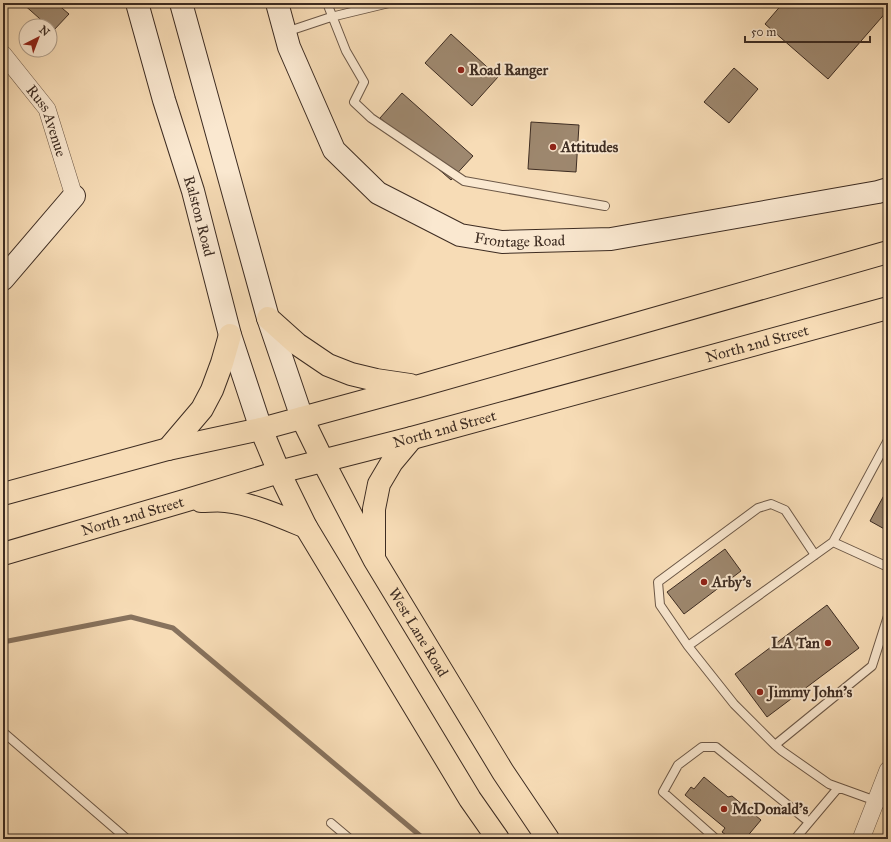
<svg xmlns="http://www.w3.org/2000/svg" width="891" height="842" font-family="'IM FELL Great Primer',serif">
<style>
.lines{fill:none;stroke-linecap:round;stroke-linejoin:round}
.stream{stroke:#87725d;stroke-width:5}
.building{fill:#9e886f;stroke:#3d2c22}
.lane-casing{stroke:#6c5847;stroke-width:10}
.street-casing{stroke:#6c5847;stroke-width:18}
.secondary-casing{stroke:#3d2c22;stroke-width:24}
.primary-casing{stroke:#3d2c22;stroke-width:24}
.lane{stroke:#fae8d0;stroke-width:8}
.street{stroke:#fae8d0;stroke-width:17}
.secondary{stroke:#fae8d0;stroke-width:22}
.primary{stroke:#f7dcb6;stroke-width:22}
.poi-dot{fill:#8f2418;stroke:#fae8d0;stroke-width:1.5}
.labels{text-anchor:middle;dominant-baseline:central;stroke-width:4;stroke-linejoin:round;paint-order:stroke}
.poi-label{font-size:15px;font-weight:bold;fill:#3d2c22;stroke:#fae8d0;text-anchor:start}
.street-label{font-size:15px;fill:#3d2c22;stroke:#fae8d0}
</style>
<rect width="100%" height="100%" fill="#f7dcb6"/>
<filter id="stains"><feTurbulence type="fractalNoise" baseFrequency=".005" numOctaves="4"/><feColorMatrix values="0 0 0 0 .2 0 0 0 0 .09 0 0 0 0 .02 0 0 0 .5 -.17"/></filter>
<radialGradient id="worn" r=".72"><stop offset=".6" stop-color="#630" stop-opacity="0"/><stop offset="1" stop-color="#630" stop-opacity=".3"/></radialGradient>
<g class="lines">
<path class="stream" d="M3,642L131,617L173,628L424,839"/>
</g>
<path class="building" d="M22,3H56L69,14L53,31L50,28V26H48Z
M783,3H888V10L828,79L765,24Z
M451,34L498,77L472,106L425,63Z
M734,68L758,89L729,123L704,102Z
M402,93L473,156L451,180L380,118Z
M531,122L579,125L576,172L528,169Z
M888,488V531L870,521Z
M725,549L741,571L684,614L667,592Z
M827,605L859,648L767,717L735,674Z
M704,777L728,797L732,796L761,820L745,839H731L722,832L725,828L685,795L691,787L694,789Z"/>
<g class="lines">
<g class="lane-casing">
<path id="lane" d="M327,3L346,51L364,82L354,102L371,118L464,181L605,206
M286,32L331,17L389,3
M833,542L888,567
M815,555L785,510L771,504L758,508L658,582L660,605L688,646L734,704L775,745L782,751L829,784L876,801L888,805
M688,646L833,542L888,440
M3,732L127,839
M775,745L872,666L888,616
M331,823L350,839
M716,839L663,792L678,765L702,747H716L809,822
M795,839L838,788"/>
</g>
<g class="street-casing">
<g id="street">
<path id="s1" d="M3,54L47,109L74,196"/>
<path d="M861,839L888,770"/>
</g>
</g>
<g class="secondary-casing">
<g id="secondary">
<path id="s2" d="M137,3L164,100L193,191L230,335L261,429"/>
<path d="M181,3L268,318L302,418"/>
<path id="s3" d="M277,3L289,47L334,150L378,193L460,235L502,242L611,239L878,192L888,189"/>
<path d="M3,279L74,196"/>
</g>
</g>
<g class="primary-casing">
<g id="primary">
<path d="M268,318L297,344L328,365L351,374L376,380L410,385"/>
<path id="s4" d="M302,418L323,461L374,559L503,772L548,839"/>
<path d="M261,429L279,472L306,527L470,799L498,839"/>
<path d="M168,449L202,409L212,390L222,363L230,335"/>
<path d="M3,494L168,449L261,429L419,386L888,252"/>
<path d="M201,501C210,501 218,500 226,501C253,504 282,517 306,527"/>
<path id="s5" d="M3,554L184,501L279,472L412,438L888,308"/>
<path d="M374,556V509L379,484L392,462L412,438"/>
</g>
</g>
<use href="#lane" class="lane"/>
<use href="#street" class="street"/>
<use href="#secondary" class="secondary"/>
<use href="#primary" class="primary"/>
</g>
<g class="poi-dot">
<circle cx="461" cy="70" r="4"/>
<circle cx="553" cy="147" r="4"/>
<circle cx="704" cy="582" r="4"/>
<circle cx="828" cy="643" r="4"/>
<circle cx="760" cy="692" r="4"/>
<circle cx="724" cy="809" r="4"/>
</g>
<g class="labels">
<g class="poi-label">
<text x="469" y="70">Road Ranger</text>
<text x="561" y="147">Attitudes</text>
<text x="712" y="582">Arby's</text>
<text x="820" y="643" text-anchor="end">LA Tan</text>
<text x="768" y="692">Jimmy John's</text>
<text x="732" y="809">McDonald's</text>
</g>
<g class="street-label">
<text stroke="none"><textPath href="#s1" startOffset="81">Russ Avenue</textPath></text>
<text stroke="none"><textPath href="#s2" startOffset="222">Ralston Road</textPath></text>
<text stroke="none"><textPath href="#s3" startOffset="372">Frontage Road</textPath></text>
<text stroke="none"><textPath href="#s5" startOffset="783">North 2nd Street</textPath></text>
<text stroke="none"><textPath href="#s5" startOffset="459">North 2nd Street</textPath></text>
<text stroke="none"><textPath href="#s5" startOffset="135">North 2nd Street</textPath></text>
<text stroke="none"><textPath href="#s4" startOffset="244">West Lane Road</textPath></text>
</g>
</g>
<rect width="891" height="842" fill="none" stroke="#f7dcb6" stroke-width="16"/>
<rect x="4" y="4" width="883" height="834" fill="none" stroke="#3d2c22" stroke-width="2"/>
<rect x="8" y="8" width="875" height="826" fill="none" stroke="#3d2c22"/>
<g transform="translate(38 38) rotate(42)"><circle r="19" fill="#fae8d0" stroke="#ae9d8a"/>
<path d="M0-3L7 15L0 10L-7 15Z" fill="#8f2418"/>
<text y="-6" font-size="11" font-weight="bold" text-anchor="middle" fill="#3d2c22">N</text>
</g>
<path d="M745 36v6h125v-6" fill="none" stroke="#3d2c22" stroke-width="2"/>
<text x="751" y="36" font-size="12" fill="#3d2c22" stroke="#fae8d0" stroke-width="3" paint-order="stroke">50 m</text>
<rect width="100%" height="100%" filter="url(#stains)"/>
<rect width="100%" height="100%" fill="url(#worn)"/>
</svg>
